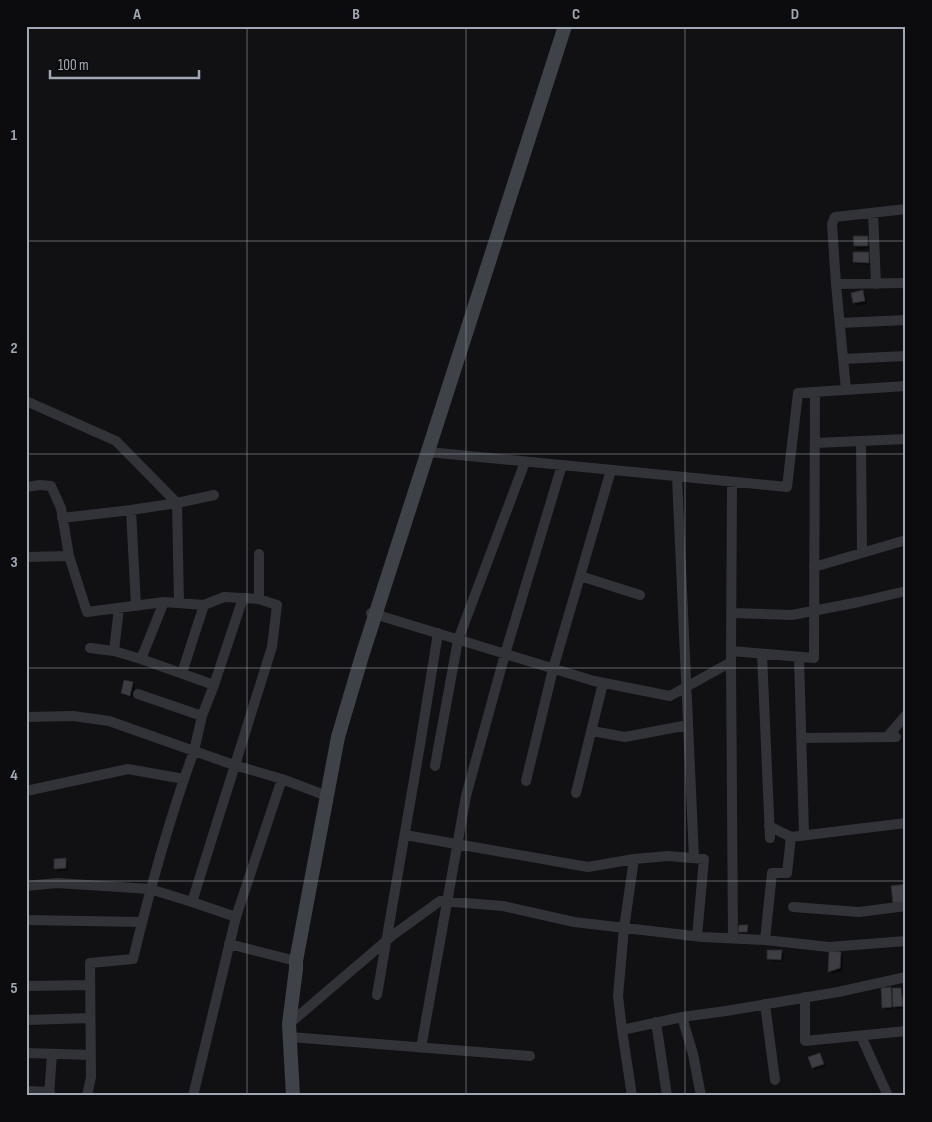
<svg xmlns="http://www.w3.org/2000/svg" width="932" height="1122" font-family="'Sofia Sans Condensed',sans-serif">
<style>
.shadow{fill:#0007}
.building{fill:#3d3e43;stroke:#2b2b2f}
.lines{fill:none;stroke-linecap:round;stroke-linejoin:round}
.street{stroke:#323338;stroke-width:10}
.secondary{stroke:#3f4248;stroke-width:14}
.grid{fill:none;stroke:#a1a8b5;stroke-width:1;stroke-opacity:0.55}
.neatline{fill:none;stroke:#a1a8b5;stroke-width:2}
.grid-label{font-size:16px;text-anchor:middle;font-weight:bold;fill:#a1a8b5}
</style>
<rect width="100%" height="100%" fill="#111113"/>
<path class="shadow" d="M868,237L870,240L871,248L857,249L855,246Z
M869,254L871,256V265L857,264L854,262Z
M863,292L865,294L867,304L857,306L854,303L853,294Z
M133,683L135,685L133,697L125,696L122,693Z
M65,859L68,862V870L58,871L56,868Z
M781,951L784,954L783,962L771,961L768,959Z
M841,953L843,956L842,971L832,974L830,971Z
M890,988L892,990L901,989L903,991L905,1008L897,1009L894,1006V1009L886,1010L883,1007Z
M820,1054L822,1057L826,1066L815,1070L813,1068Z"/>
<path class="building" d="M853,236H868V246H854Z
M853,252H869V263L853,262Z
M863,290L865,301L853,303L851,293Z
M124,680L133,682L130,696L121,693Z
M66,858V868L54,869V859Z
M906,884V904L893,903L891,886Z
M739,925H748L747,932H738Z
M767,950H782L781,960L767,959Z
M829,951L841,952L840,968L828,972Z
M891,987L892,1007L882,1008L881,988Z
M892,988H901L903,1006L893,1007Z
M820,1053L824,1064L812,1068L808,1057Z"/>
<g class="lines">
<path class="street" d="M873,213L876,284
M836,284L906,283
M840,323L906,320
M843,359L906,356
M846,390L836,284L832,224L835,217L906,209
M26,401L116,441L177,503L214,495
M861,441L862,553
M815,443L906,439
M428,452L787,487L798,393L906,386
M677,477L694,858
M732,482L731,662L733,938
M26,487L40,485L51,486L61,508L69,556L87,612L164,602
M131,510L136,606
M62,518L131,510L177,503L179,603
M259,554V599
M26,557L69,556
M814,567L906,540
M580,576L640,595
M371,613L594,681L670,696L731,662
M731,613L792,615L859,602L906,591
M114,651L119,608
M731,651L814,658L815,392
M762,654L770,838
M799,657L804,835
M141,659L214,685L202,716
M182,673L204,605
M214,685L243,598
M138,694L202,716L194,751L234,765L282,779L327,796
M26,717L73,716L109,721L194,751C169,819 150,889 133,959L90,963L91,1077L87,1096
M592,731L625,737L688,725
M887,737L906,715
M801,738L896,737
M435,766L458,640L525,462
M526,781L553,669L611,470
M26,791L128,769L184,779
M576,793L603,683
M769,826L791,837L906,823
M405,835L588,867L634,859L668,856L704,859L697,936
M26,886L57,883L150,889L192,902L272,647L277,605L259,599L224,597L204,605L164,602L141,659L114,651L90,648
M192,902L236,917
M793,907L859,912L906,906
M26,920L142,922
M765,940L772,873H787L791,837
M229,944L296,961
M26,986L90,985
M377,995L420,745L438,633
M805,997V1041L906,1031
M765,1004L775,1080
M682,1017L693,1054L701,1096
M26,1020L90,1018
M656,1022L667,1096
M289,1024L393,935L440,901L503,906L574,922L702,937L765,940L829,947L906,941
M622,1030L682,1017L726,1011L838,992L906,977
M861,1036L888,1096
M290,1037L530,1056
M421,1048L466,796L505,654L562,465
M26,1053L91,1055
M26,1091L50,1092
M49,1096L52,1054
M193,1096L236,917L282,779
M632,1096L622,1030L618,996L624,928L634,859"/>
<path class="secondary" d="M293,1096L289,1024L296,969V961L338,737L362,656L565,26"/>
</g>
<path class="grid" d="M247,26V1096M466,26V1096M685,26V1096M26,241H906M26,454H906M26,668H906M26,881H906"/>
<rect width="932" height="1122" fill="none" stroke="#0c0c0e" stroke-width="55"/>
<path d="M50 70v8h149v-8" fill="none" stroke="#a1a8b5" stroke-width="2.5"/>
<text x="58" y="70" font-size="15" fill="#a1a8b5" stroke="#0c0c0e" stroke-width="4" paint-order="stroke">100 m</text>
<rect x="28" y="28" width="876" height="1066" class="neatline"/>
<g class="grid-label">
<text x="137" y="19">A</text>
<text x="356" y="19">B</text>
<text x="576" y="19">C</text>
<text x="795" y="19">D</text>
<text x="14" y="140">1</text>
<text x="14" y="353">2</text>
<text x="14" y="567">3</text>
<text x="14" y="780">4</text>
<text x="14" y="993">5</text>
</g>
</svg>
